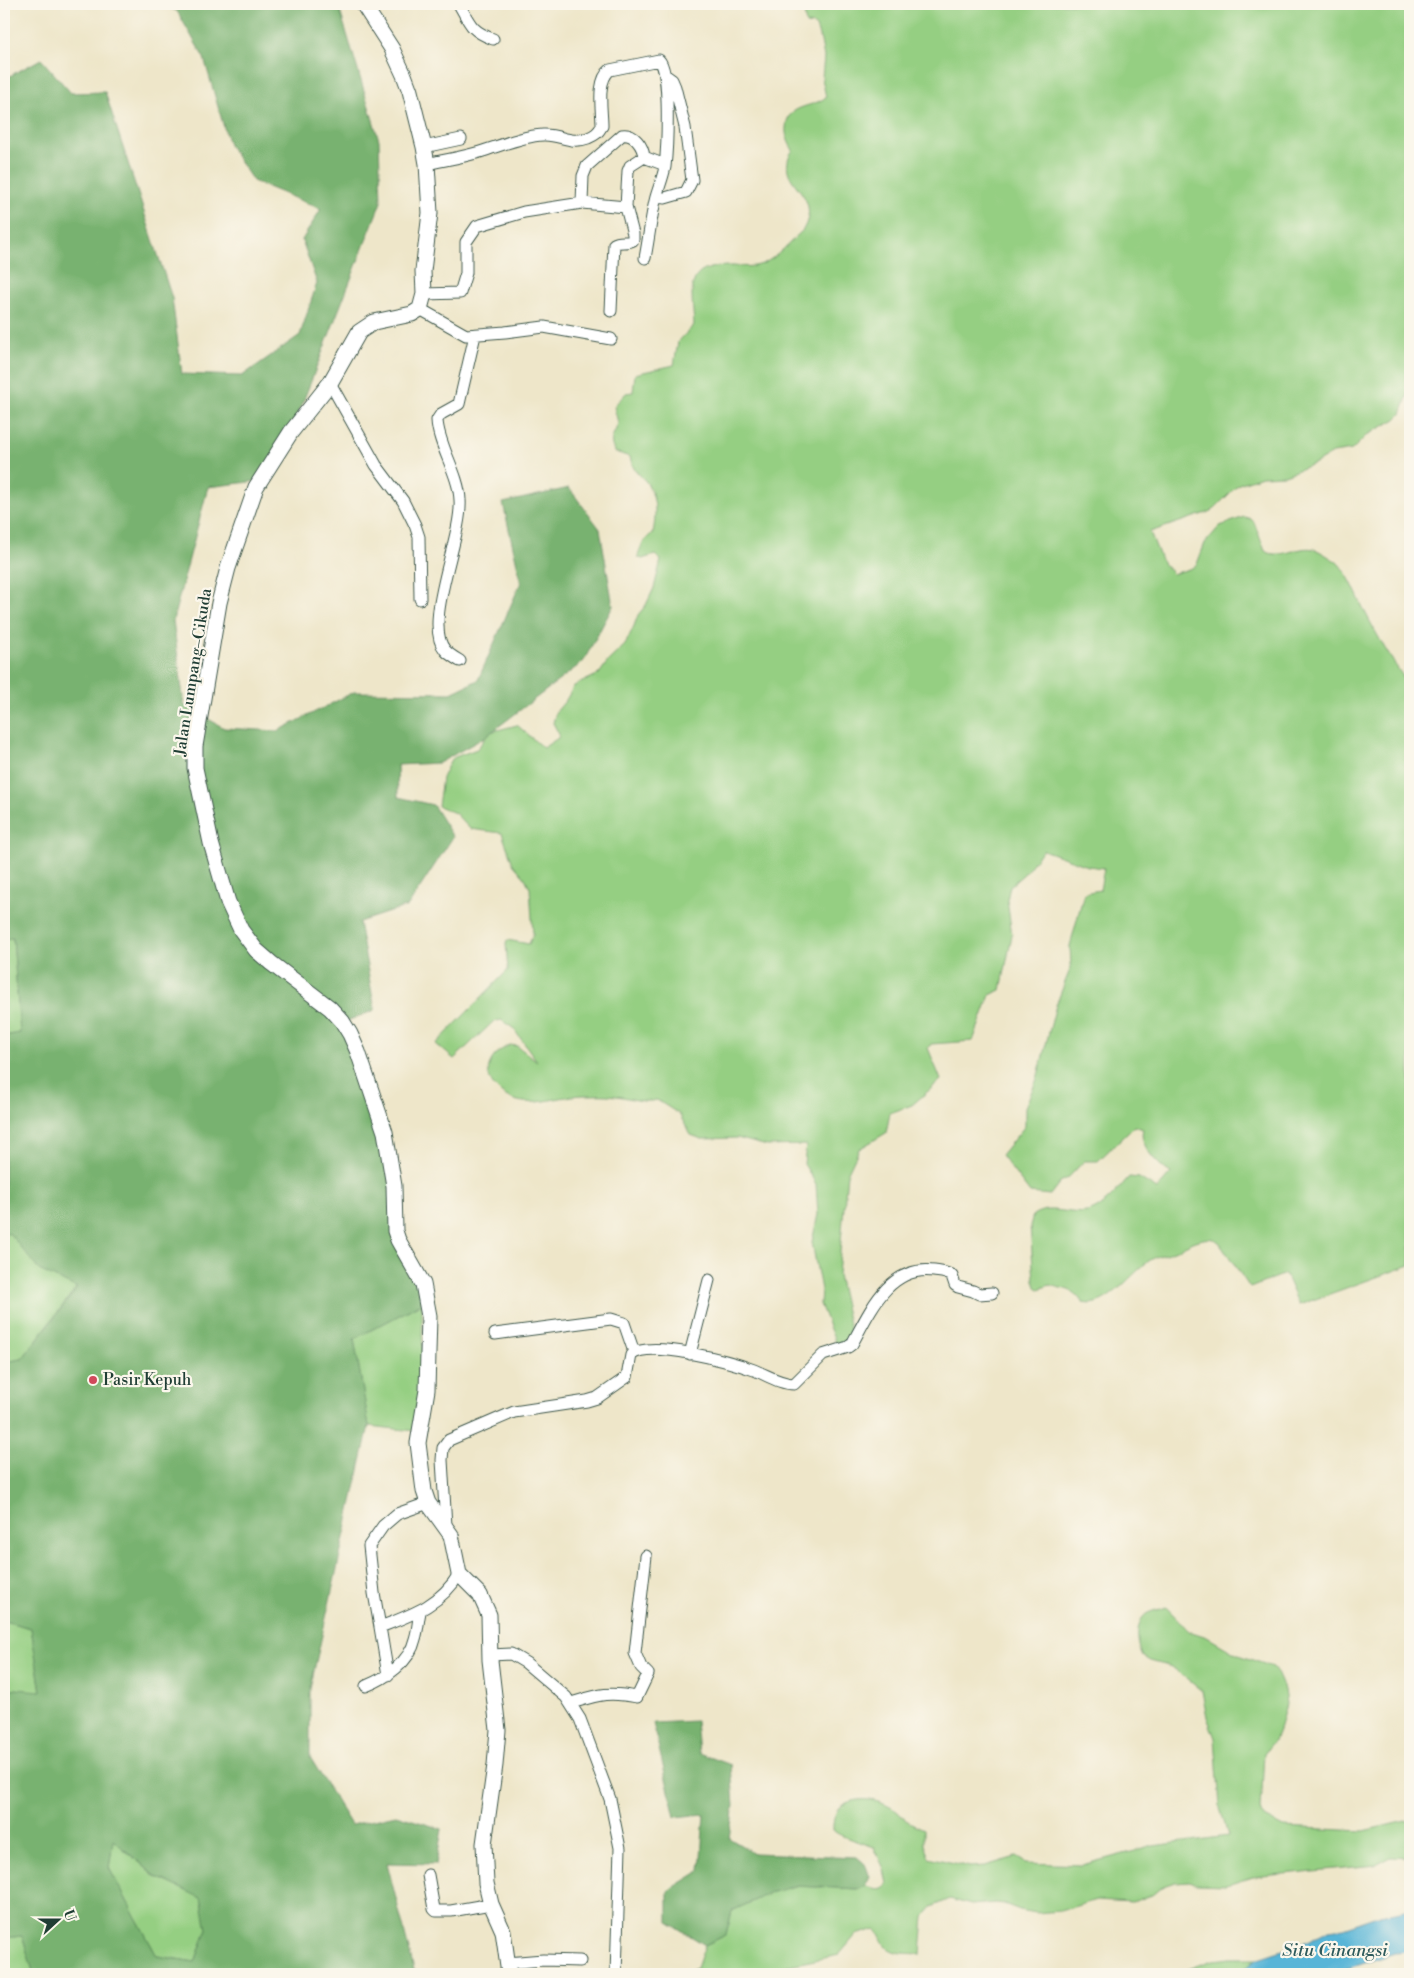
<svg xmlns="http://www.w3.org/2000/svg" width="1414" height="1978" font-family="'Libre Bodoni',serif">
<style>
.green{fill:#95cf82;stroke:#5a865b}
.forest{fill:#78b270;stroke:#4c7852;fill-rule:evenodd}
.water{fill:#59b5d7;stroke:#3c7986}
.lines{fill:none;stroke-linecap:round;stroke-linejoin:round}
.minor-casing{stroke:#3e564a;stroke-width:13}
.tertiary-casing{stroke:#3e564a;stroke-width:17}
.minor{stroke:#fff;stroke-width:11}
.tertiary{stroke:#fff;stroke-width:15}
.poi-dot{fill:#d1495b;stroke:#fbf7ec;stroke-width:2}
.labels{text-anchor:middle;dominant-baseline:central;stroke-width:4.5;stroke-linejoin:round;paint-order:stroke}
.street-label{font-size:16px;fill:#1f3d34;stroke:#fbf7ec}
.poi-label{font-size:16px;fill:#1f3d34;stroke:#fbf7ec;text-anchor:start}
.water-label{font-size:18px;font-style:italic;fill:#2e5b5d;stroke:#fbf7ec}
</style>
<rect width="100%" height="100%" fill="#fbf7ec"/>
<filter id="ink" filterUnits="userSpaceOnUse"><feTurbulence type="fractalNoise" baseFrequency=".02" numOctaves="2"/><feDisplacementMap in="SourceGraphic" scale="10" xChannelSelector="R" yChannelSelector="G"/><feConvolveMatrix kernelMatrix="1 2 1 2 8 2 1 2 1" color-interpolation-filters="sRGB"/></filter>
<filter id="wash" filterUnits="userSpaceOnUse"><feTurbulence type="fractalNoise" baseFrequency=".0096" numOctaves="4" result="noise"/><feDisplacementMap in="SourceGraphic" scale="20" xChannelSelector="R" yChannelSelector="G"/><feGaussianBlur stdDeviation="1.12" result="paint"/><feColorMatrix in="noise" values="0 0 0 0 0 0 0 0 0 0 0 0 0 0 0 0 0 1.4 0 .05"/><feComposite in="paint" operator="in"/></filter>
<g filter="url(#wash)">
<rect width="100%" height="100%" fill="#eee6c9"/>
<path class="green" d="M807,4H1410V389L1401,414L1396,419L1367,435L1352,450L1333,453L1316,463L1285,475L1262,476L1239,484L1212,511L1150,532L1162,562L1173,574L1192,568L1197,564L1205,543L1220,526L1244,517L1251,519L1254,522L1265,551C1282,561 1300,543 1317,550C1323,553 1331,558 1337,562C1350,575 1357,596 1365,612C1378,637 1391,660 1407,682L1410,683V1265L1299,1305L1285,1274L1250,1288L1220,1243C1208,1231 1186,1246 1174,1251C1167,1254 1159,1255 1152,1259C1133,1270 1108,1310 1083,1303C1070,1286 1067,1291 1050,1285L1039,1289L1036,1287L1034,1280L1030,1226L1033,1215C1050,1204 1068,1215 1087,1212C1105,1208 1118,1189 1129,1177L1139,1178L1157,1189L1171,1173C1158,1166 1138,1144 1143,1129L1134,1126L1098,1161H1084L1068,1178L1060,1182L1050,1195L1030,1193L1001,1155L1025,1126V1107L1037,1079L1056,1005L1071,967L1070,946L1084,893L1100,890L1104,868L1088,866L1043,850L1025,873L1010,886L1007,900L1012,935L1001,990L990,995L973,1041L931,1044L928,1048L941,1080L912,1105L890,1113L886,1133L859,1149L847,1174L838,1275L851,1333L849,1341L836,1344L820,1304L821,1290L812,1242L818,1214L816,1184L804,1164L806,1145L767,1146L737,1138L702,1139L691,1135L679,1114L657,1100C655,1100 653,1101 650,1101C640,1102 627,1097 616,1096C606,1094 595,1095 585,1095C553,1095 522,1116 495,1087C490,1082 487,1073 489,1066C492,1056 501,1049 510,1045L517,1046L537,1061L513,1028L501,1020L493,1022L454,1059L436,1044L508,970L506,944L507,940L529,944L533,934L530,888L525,878L513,864L502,833L470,829L455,813L438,806L442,778L450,761L455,757L477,749L490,732L517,725L543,748L558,738L559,734L553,723L556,712L566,700L574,686L599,674L608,661L625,645L634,626L638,615L646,605L654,588L661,560L655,555L642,559L638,557C639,548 646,537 653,533C656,517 657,498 647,483C638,471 634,474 630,457L615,452C607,439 615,435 618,423C613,400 611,411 626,393L633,392L635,374L674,365L678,342L694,325C692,288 683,266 732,266C742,266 752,268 762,264C777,258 791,241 803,230C823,195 782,186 788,161C788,157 791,153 793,150C789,144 785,135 786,128C787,103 812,109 826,97L822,78L824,57L821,41L816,27L814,25L806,24L804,13Z
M13,937L20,1033L4,1036V939Z
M4,1233H10L39,1270L77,1287L22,1359L4,1362Z
M422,1303L423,1386L415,1431L369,1426L354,1339Z
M1166,1607L1189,1631L1207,1637L1238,1655L1273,1667L1278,1674L1284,1690L1286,1704L1280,1726L1274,1741L1264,1753L1261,1810L1264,1817L1283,1827L1363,1831L1410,1820V1858L1391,1857L1376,1865L1252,1877L1227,1885L1197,1884L1190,1881L1175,1882L1163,1886L1152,1895L1132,1902L1096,1900L1060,1911L1036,1913L1020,1910L1004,1904L996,1903L971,1905L950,1899L932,1907L924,1916L921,1954C911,1953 893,1955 886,1946C881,1941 881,1934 875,1929L856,1935L839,1955L761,1971L760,1974H688V1972L697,1968L705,1945L726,1935L732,1911L770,1893L794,1886L860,1889L865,1886C874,1888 881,1892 887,1884L884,1869L874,1847C864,1843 839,1837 833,1830C833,1816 836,1806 849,1802C866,1796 884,1802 898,1812C901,1815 903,1818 906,1820C912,1824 918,1826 924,1829V1845L929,1857L970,1867L985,1866L1016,1857L1026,1863L1082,1865L1154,1846L1228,1836L1220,1807L1215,1738L1207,1717L1202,1691L1172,1667L1150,1661L1143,1657C1137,1645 1134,1624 1146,1614C1151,1611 1160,1609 1166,1607Z
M4,1621L31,1628L41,1692L4,1688Z
M113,1839L156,1877L201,1897L207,1929L195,1962L157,1956L109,1868Z
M22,1936L34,1974H4V1938Z
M1231,1958H1258L1252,1962L1241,1974H1175L1213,1960Z"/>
<path class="forest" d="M160,4H329L340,11L379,140L381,202L301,407L266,480L208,487L173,620L184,705L224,728L278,731L354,692L451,693L478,680L521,582L503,503L569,488L600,529L613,606L583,662L485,737L439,763L397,765L398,797L433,805L453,837L408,906L359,922L375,1010L342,1023L367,1079L393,1194V1232L418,1284L422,1303L354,1339L369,1426L310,1689V1757L351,1825L396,1815L442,1829L436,1864L387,1863L414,1970L420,1974H34L22,1936L4,1938V1688L41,1691L31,1628L4,1621V1362L22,1359L77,1288L39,1270L10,1234L4,1233V1036L20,1033L13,938L4,939V79L41,59L71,93L105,92L172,298L182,374L242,376L300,335L317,283L302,240L321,209L253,181L229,145L204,58L177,11ZM113,1840L157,1877L201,1898L207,1929L195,1962L157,1956L109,1868Z
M696,1721L699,1753L731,1765L734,1805L729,1838L754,1853L857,1857L865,1864L870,1876L865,1886L860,1889L794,1886L770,1893L732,1911L726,1935L705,1945L668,1922V1891L700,1871L704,1814L675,1817L653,1723Z"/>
<path class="water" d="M1410,1909V1952L1395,1953L1330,1974H1241L1252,1962L1258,1958L1301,1944L1329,1930L1343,1928L1381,1915Z"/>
</g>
<g filter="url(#ink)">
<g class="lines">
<g class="minor-casing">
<path id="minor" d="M459,4C470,24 471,31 493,39
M424,147L461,139
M427,164C445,160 463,157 480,152C500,146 522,136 543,135C561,134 569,145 588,138C595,135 598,133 602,126C602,110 596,81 610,70L659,60C671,71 667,149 665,167C663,177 659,187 656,197C651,216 649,238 645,258
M656,197L665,198L686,192L692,180L685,127L675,87L672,80L665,75
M582,203L626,207
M424,294L460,293L466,273V242L477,226L524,212L582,203L583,176L587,166L622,135C634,133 643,146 644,157L665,165
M420,309L466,335L505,332L544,327L611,339
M611,311L614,244C620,240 627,244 633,240V234L626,207L628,171L630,166L644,157
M330,383L376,465L403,501L415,525L419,537L420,599
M460,661C455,658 448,654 445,650C422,623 463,536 460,500C459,474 438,445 437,420L441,414L459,404L475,335
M495,1334L611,1319L624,1323L634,1352
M690,1354L709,1280
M428,1503L397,1514L383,1526L369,1546L374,1593L380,1627C411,1615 441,1605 459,1574
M446,1526L442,1460L443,1448L449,1440L514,1412L587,1401L597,1398L627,1377L631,1355C650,1339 732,1362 754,1370C767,1375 780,1384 794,1384L823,1355L848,1347L852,1344C870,1311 889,1265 934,1271C940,1272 947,1272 952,1276L955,1285L958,1287L973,1291L979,1294L992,1293
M380,1627L388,1675
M491,1655L511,1654L526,1663L566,1697L580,1719L610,1799L620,1848L616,1974
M366,1686C386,1678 410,1662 415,1639C418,1630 418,1621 420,1612
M571,1703C598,1695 607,1691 637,1697L648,1674L641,1667L635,1653L646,1556
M428,1875L434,1909L436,1911H451L491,1904
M507,1963L543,1960L580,1961"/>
</g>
<g class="tertiary-casing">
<path id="tertiary" d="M363,4L392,49L404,75L410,91L424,147L427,164L430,213L423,271L424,294L420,309L412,314L374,322L359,332L330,383L291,432L256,487L228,568L219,603L195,746V768L211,843L228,902L241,930L256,950L271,963L330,1008L342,1021L350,1034L358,1052L385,1132L394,1186L395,1231L398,1240L423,1284L429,1316L427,1390L418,1443L424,1491L428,1503L451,1535L459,1574L480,1595L489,1615L490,1660L498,1730L495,1765L484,1844L486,1883L491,1904L503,1931L509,1974"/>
</g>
<use href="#minor" class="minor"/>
<use href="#tertiary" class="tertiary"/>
</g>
</g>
<circle class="poi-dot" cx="93" cy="1380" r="5"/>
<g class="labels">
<g class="street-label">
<text transform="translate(193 672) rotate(-81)">Jalan Lumpang–Cikuda</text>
</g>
<g class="poi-label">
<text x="103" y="1380">Pasir Kepuh</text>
</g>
<g class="water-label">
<text x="1335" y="1950">Situ Cinangsi</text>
</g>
</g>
<rect width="1414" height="1978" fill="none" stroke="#fbf7ec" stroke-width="20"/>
<g transform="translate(58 1920) rotate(69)" stroke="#fbf7ec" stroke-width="4" paint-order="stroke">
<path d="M0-4L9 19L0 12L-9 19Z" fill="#1f3d34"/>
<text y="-8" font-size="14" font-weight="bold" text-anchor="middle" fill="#1f3d34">U</text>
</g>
</svg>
